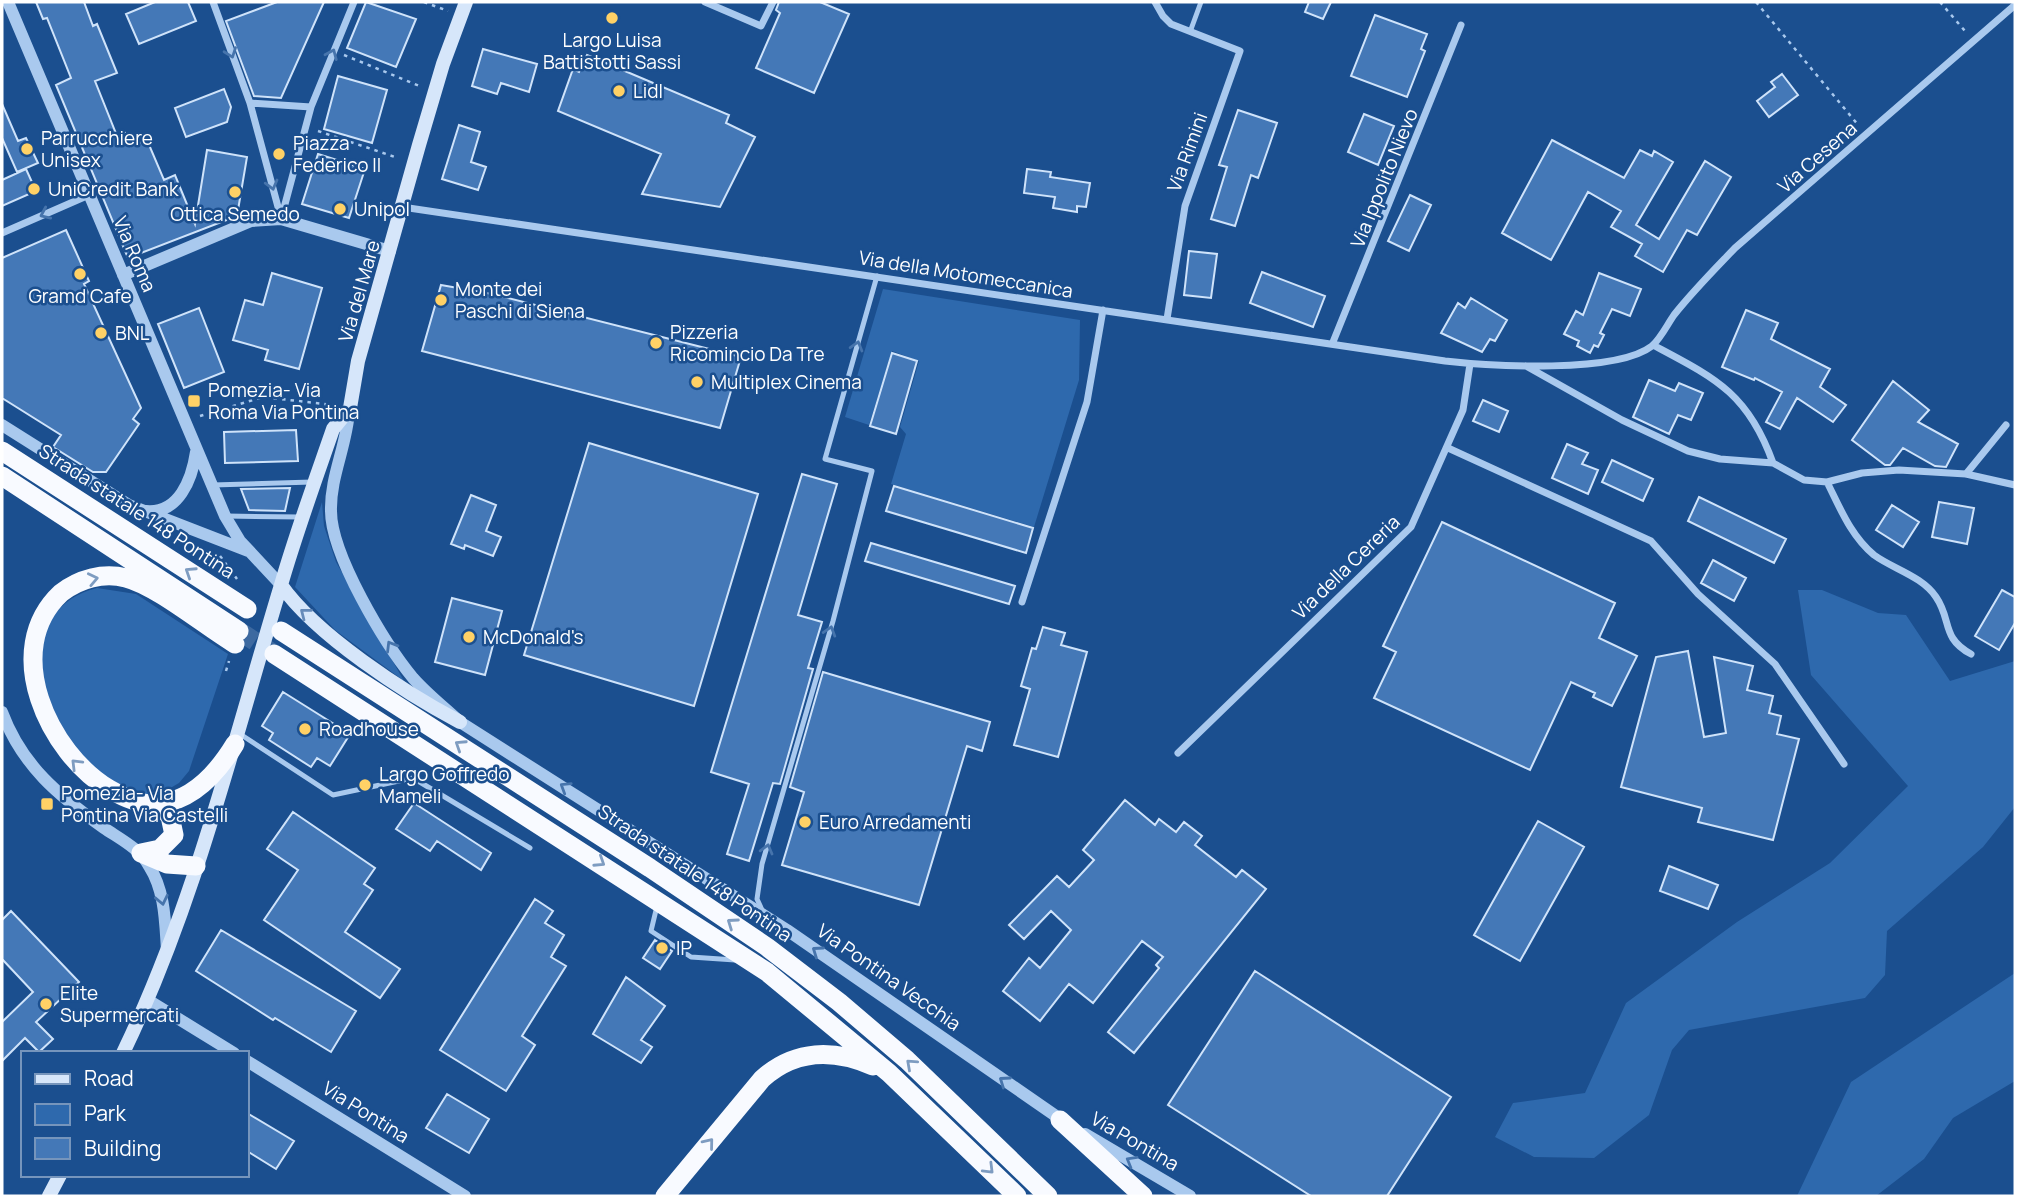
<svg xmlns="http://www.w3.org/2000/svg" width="2017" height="1198" font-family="Manrope,sans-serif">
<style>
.green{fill:#2e69ad}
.building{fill:#4478b7;stroke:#cfe3fa;stroke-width:2}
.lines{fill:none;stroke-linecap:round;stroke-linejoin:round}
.trunk-tunnel{stroke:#3d69a0;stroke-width:19;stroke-dasharray:19 10;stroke-linecap:butt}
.path{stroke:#a9c9ee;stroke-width:2.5;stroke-dasharray:3.5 5;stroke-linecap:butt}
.service{stroke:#a9c9ee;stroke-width:5}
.minor{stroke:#a9c9ee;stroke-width:7}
.tertiary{stroke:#a9c9ee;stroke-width:12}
.secondary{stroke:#d6e6fa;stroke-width:14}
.trunk{stroke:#f8faff;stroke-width:19}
.oneway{stroke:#4674ac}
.oneway2{stroke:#7e9cc1}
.oneway3{stroke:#668bba}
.poi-dot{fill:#ffd166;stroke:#1b4f8f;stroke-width:2.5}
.labels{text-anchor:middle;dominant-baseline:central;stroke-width:5;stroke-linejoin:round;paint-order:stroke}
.poi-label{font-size:19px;fill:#fff;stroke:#1b4f8f;text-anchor:start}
.street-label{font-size:19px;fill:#fff;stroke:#1b4f8f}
</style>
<rect width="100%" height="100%" fill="#1b4f8f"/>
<path class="green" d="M883,289L1080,320L1079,380L1034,527L891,484L906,434L900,427L919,361L892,351L869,425L845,417Z
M322,502L324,526L336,562L404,681L335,630L295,587Z
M97,588L136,594L228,654L189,771L179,783L155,797C132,790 94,778 79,758C72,748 41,693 39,682C33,639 53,598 97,588Z
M1798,590H1822L1878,613L1906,615L1950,681L2015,661V807L1983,847L1887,931L1885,975L1865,998L1689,1030L1672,1050L1649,1115L1594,1158L1534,1157L1495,1137L1513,1103L1585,1093L1626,1003L1737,922L1830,863L1908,786L1811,675Z
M2015,973V1081L1953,1118L1924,1159L1876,1196H1797L1851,1082Z"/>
<path class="building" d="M36,2H84L93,26L97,24L117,73L95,81L117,136L125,133L131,146L147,140L164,180L175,175L195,224L207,150L247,157L237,216L128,258L56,85L71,78L47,18L43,19Z
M155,2H188L196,21L139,44L126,14Z
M277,2H324L281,98L254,96L226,21Z
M366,2L416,19L396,67L347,48Z
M779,2H820L849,14L814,93L756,68L780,13L776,10Z
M1309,2H1331L1323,19L1305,12Z
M1375,15L1427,34L1421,49L1425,51L1407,97L1351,76Z
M483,49L537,64L529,92L501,83L497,94L472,86Z
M587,55L729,115L726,123L755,137L720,207L642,194L661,154L558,111L573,69L579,72Z
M1782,74L1798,95L1769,117L1757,101L1775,87L1771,82Z
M338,76L387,90L372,143L324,129Z
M224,89L231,107L227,122L186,137L175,108Z
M2,104L18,141L26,138L38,163L17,172L2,138Z
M1238,110L1277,123L1258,178L1251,175L1235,226L1211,219L1227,167L1219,165Z
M1364,114L1394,126L1378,165L1348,152Z
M459,125L480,132L471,162L486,167L478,190L442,179Z
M1552,140L1624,178L1640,150L1652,156L1654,151L1673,162L1636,225L1659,239L1705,161L1731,177L1697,235L1687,230L1663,272L1635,256L1642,244L1611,227L1621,211L1588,192L1551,260L1502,233Z
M318,154L365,169L349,218L302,204Z
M26,169L36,191L2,206V180Z
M1027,169L1051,172L1050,177L1090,183L1086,207L1077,206V212L1053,208L1055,197L1024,193Z
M1410,195L1431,205L1409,251L1388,241Z
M66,230L89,281L84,284L141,408L133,419L139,424L106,472H93L53,447L61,435L2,398V258Z
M1189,251L1217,254L1211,298L1184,295Z
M1262,272L1325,296L1313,327L1250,303Z
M272,273L322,288L299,369L265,360L268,350L233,340L245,300L263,305Z
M1599,273L1641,289L1630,316L1612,309L1600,333L1604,335L1598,347L1594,345L1590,353L1577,346L1579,341L1564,334L1576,311L1583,315Z
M441,285L492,294L741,357L720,428L422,351Z
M1471,298L1507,320L1495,341L1490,339L1482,352L1441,333L1458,303L1465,308Z
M199,308L224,372L184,388L158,324Z
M1746,310L1778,323L1771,339L1830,369L1820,387L1846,405L1833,422L1797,398L1780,429L1766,422L1782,392L1755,378L1754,380L1722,367Z
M892,353L917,361L896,434L870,426Z
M1649,380L1675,391L1679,383L1703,393L1691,420L1678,415L1669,434L1633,417Z
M1893,381L1929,410L1918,422L1958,444L1946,467L1935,466L1903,448L1890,465H1885L1852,440Z
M1483,400L1508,411L1499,432L1473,421Z
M296,430L298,461L225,463L224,432Z
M589,443L758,494L694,706L524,655Z
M1567,444L1588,453L1582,464L1598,470L1588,494L1552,478Z
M1612,460L1653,479L1643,501L1602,482Z
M802,474L837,484L798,615L822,622L808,668L813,669L780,784L773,783L749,861L727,854L749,784L711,772Z
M894,486L1033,528L1026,553L886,511Z
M290,488L285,511L249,510L241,489Z
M471,495L496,505L486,531L501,537L493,556L465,545L464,549L451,544Z
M1699,497L1786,539L1774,563L1688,521Z
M1939,502L1974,508L1967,544L1932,537Z
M1892,505L1919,522L1903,547L1876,530Z
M1442,522L1615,603L1599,638L1637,656L1612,706L1593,697L1595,693L1571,682L1530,770L1374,698L1396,652L1383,646Z
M871,543L1015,586L1009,604L865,561Z
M1713,560L1746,578L1734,601L1701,583Z
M2002,590L2015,597V623L1999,650L1975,636Z
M452,598L502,611L485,675L435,662Z
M1043,627L1065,633L1061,645L1087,652L1058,757L1014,745L1030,689L1021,686L1032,648L1036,649Z
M1688,651L1704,737L1726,733L1714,657L1753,666L1747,690L1773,696L1769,713L1781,716L1777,734L1799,739L1773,840L1698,822L1702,808L1621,787L1656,657Z
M823,672L990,722L982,751L967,746L919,905L782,865L804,792L790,787Z
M283,692L350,734L330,766L317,758L311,767L269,740L273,733L262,726Z
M1125,800L1155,825L1159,819L1176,832L1184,822L1202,836L1195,845L1236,877L1242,870L1266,889L1134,1053L1108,1032L1159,968L1156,965L1163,957L1142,941L1093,1003L1069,984L1040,1021L1003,991L1029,958L1040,968L1071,930L1051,911L1024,939L1009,925L1057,876L1069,887L1094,860L1083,850Z
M414,803L491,853L481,870L437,841L430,851L396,829Z
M293,812L375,868L364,884L373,890L345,932L400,969L380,998L264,920L298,870L267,849Z
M1538,821L1584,847L1520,961L1474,935Z
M1669,866L1718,885L1708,909L1660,891Z
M535,899L553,911L545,923L564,935L551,957L566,966L522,1036L535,1045L506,1091L440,1050Z
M11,911L79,982L36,1022L53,1039L39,1052L25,1038L2,1061V1022L33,992L2,959V920Z
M221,930L356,1011L331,1052L275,1018L273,1020L196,971Z
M655,940L672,951L660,969L643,958Z
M1255,971L1451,1097L1387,1196H1311L1168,1105Z
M626,977L665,1006L641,1040L652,1047L641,1063L593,1034Z
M447,1094L489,1119L469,1153L426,1128Z
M247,1113L294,1141L276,1169L247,1151Z"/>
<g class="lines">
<path class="trunk-tunnel" d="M239,631L274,654"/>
<path class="path" d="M424,2L448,11
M1756,2L1859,126
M1940,2L1965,31
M344,55L422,87
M318,131L398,158
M200,416L263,397L333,405
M220,556L237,579
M226,671L229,661"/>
<path class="service" d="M1190,32L1201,2
M213,485L312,482
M226,516L300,517
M240,734L333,795L413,778L530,848
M657,906L651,931L691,957L735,960
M762,910L757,899L762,864L833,621L872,471L825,459L877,276"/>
<path class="minor" d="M213,2L250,103L281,218
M705,2L761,26L773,2
M1155,2L1163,16L1171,24L1240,51L1185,206L1167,319
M250,103L311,107
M402,207L1445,361C1490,366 1616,374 1652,346C1661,338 1667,325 1674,315C1693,291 1714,270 1735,248L2015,5
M281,219L311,107L354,2
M2,233L89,195
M1333,342L1461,25
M1653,345C1715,378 1748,393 1773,463
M1526,366L1622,420L1688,451L1720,459L1773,463L1804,480L1827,482L1862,473L1899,470L1966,474L2015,485
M1448,448L1651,541L1698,594L1775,664L1844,764
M1966,474L2006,425
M1827,482C1840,508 1851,536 1874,555C1893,569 1922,576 1936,597C1952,620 1941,638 1971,654
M1022,602L1087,402L1103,310
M1178,753L1411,527L1463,410L1470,364"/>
<path class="tertiary" d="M8,2L225,516L240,541L281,585
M123,275L251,221L281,219L390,251
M349,411C347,445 330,477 331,511C331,555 385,644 413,678C427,694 445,708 460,722L787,930L1066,1123
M2,425L129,505L248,551
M146,511C179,514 192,479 196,452
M2,712C22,766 59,796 104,828C120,839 139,848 149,866C165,891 165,921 167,950
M148,1000L234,1053
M247,1061L465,1196
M1085,1134L1190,1196"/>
<path class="secondary" d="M281,585C316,635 405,693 460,722
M123,1053C195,904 233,743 281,585C296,533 315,481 333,429L350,408L358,361L419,145L443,64L466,2
M49,1196L60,1175"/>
<path class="trunk" d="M2,451L247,609
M2,476L239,631
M281,631L650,868L767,947L839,1002L907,1060L1048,1196
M235,644C205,626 157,586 126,578C103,572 79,579 61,593C0,650 49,753 109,789C123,797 142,806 159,804C193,800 218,772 235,744
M274,654L767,972L889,1073L1017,1196
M141,853L160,849L174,835L170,816L157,804
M141,853L167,864L196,866
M1060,1120L1143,1196
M665,1196L762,1079C795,1049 834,1049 873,1066"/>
</g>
<defs><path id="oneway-chevron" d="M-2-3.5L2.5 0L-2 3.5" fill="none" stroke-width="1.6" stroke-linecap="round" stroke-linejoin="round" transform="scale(1.75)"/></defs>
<g class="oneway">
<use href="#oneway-chevron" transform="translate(231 53) rotate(70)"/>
<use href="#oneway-chevron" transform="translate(332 54) rotate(-67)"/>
<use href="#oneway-chevron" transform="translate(272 185) rotate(75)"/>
<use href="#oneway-chevron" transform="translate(45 214) rotate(156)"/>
<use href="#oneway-chevron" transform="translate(857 346) rotate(-74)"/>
<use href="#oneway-chevron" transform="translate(830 631) rotate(-73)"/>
<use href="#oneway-chevron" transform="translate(391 646) rotate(-121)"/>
<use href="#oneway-chevron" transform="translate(565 787) rotate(-148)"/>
<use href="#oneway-chevron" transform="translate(767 849) rotate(-75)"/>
<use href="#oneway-chevron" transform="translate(162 900) rotate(78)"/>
<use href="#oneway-chevron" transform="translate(817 951) rotate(-145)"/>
<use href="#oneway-chevron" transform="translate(1004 1081) rotate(-145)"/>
<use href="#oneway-chevron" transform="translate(1131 1161) rotate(-150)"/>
</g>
<g class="oneway2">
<use href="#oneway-chevron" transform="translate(190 572) rotate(-147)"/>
<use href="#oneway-chevron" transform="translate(93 579) rotate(-12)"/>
<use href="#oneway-chevron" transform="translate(460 745) rotate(-147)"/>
<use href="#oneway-chevron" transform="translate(76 764) rotate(-135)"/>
<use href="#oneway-chevron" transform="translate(600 862) rotate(33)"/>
<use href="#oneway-chevron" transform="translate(732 923) rotate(-145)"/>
<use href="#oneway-chevron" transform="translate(911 1064) rotate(-138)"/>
<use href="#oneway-chevron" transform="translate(709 1143) rotate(-51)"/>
<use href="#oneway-chevron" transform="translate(989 1169) rotate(45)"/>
</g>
<use class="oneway3" href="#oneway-chevron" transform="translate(305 613) rotate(-142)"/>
<g class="poi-dot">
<circle cx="612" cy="18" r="7"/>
<circle cx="619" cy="91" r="7"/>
<circle cx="27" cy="149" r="7"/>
<circle cx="279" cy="154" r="7"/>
<circle cx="34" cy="189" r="7"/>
<circle cx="235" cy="192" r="7"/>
<circle cx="340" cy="209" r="7"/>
<circle cx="80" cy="274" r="7"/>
<circle cx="441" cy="300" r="7"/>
<circle cx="101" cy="333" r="7"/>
<circle cx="656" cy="343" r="7"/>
<circle cx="697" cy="382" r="7"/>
<rect x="187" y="394" width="14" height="14" rx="3.5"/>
<circle cx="469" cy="637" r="7"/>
<circle cx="305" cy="729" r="7"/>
<circle cx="365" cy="785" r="7"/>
<rect x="40" y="797" width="14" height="14" rx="3.5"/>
<circle cx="805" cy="822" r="7"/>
<circle cx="662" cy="948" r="7"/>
<circle cx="46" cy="1004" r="7"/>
</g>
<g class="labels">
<g class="poi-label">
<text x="612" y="40" text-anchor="middle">Largo Luisa<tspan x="612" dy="22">Battistotti Sassi</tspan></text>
<text x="633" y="91">Lidl</text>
<text x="41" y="138">Parrucchiere<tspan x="41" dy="22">Unisex</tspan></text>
<text x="293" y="143">Piazza<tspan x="293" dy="22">Federico II</tspan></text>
<text x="48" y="189">UniCredit Bank</text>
<text x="354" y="209">Unipol</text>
<text x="235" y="214" text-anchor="middle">Ottica Semedo</text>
<text x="455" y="289">Monte dei<tspan x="455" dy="22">Paschi di Siena</tspan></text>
<text x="80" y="296" text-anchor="middle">Gramd Cafe</text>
<text x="670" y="332">Pizzeria<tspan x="670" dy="22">Ricomincio Da Tre</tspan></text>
<text x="115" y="333">BNL</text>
<text x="711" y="382">Multiplex Cinema</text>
<text x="208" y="390">Pomezia- Via<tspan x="208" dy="22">Roma Via Pontina</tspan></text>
<text x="483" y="637">McDonald's</text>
<text x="319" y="729">Roadhouse</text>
<text x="379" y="774">Largo Goffredo<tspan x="379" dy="22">Mameli</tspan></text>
<text x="61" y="793">Pomezia- Via<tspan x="61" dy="22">Pontina Via Castelli</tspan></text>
<text x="819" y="822">Euro Arredamenti</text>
<text x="676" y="948">IP</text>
<text x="60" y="993">Elite<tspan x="60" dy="22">Supermercati</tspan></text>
</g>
<g class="street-label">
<text transform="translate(1187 152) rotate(-70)">Via Rimini</text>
<text transform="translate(1817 157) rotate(-41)">Via Cesena</text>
<text transform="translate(1384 178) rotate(-68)">Via Ippolito Nievo</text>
<text transform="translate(135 254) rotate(67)">Via Roma</text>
<text transform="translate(966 274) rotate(9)">Via della Motomeccanica</text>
<text transform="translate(359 291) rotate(-74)">Via del Mare</text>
<text transform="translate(137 511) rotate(33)">Strada statale 148 Pontina</text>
<text transform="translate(1346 567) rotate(-44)">Via della Cereria</text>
<text transform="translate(695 873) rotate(34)">Strada statale 148 Pontina</text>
<text transform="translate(889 977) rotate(35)">Via Pontina Vecchia</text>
<text transform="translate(366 1112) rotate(32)">Via Pontina</text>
<text transform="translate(1135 1141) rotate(30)">Via Pontina</text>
</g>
</g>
<rect width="2017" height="1198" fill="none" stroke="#ffffff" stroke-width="7"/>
<rect x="21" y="1051" width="228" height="126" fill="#1b4f8f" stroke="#7695bc" stroke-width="2"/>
<rect x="35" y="1074" width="35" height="10" fill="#d6e6fa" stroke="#7695bc" stroke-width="2"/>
<text x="84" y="1086" font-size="21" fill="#ffffff">Road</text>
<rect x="35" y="1104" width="35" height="21" fill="#2e69ad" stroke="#7695bc" stroke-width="2"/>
<text x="84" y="1121" font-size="21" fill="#ffffff">Park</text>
<rect x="35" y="1138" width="35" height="21" fill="#4478b7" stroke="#7695bc" stroke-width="2"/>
<text x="84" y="1156" font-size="21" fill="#ffffff">Building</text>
</svg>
